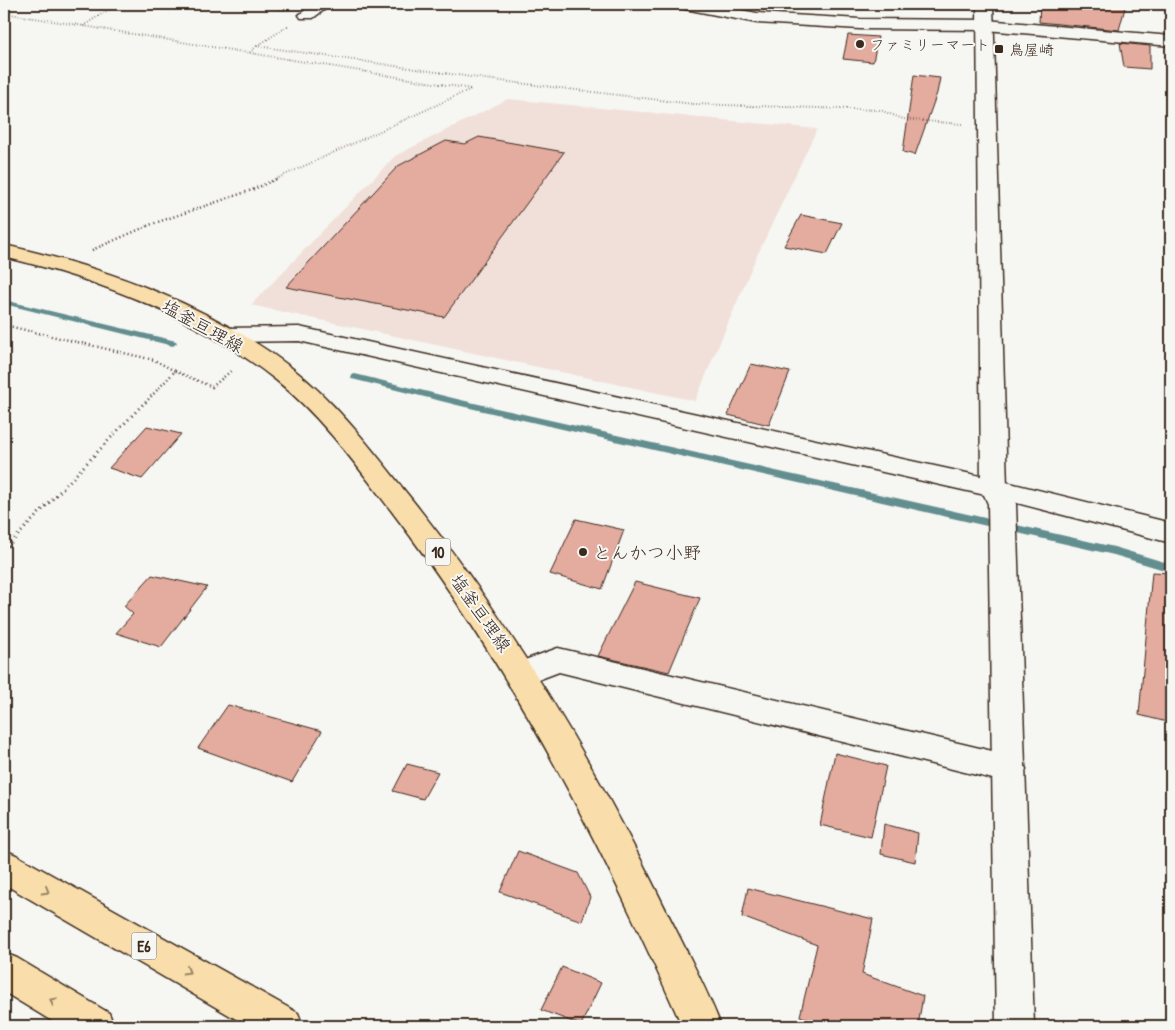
<svg xmlns="http://www.w3.org/2000/svg" width="1175" height="1030" font-family="'Patrick Hand','Klee One',sans-serif">
<style>
.built{fill:#f1e0d9}
.lines{fill:none;stroke-linecap:round;stroke-linejoin:round}
.stream{fill:#648e8f;fill-rule:evenodd}
.building{fill:#e4ab9f;stroke:#3b2a1e}
.street-casing{stroke:#3b2a1e;stroke-width:3}
.secondary-casing{stroke:#3b2a1e;stroke-width:3}
.primary-casing{stroke:#3b2a1e;stroke-width:3}
.highway-casing{stroke:#3b2a1e;stroke-width:3}
.path-far2{stroke:#3b2a1e;stroke-width:2;stroke-dasharray:0.5 2.5;stroke-linecap:butt}
.path-far1{stroke:#3b2a1e;stroke-width:2.5;stroke-dasharray:1 3;stroke-linecap:butt}
.path{stroke:#3b2a1e;stroke-width:3;stroke-dasharray:1 4;stroke-linecap:butt}
.street{fill:#f6f6f2;fill-rule:evenodd}
.secondary{fill:#f6f6f2;fill-rule:evenodd}
.primary{fill:#f9deab;fill-rule:evenodd}
.highway{fill:#f9deab;fill-rule:evenodd}
.oneway{stroke:#9a8464}
.poi-dot{fill:#3b2a1e;stroke:#f6f6f2;stroke-width:2}
.labels{text-anchor:middle;dominant-baseline:central;stroke-width:4;stroke-linejoin:round;paint-order:stroke}
.far-poi-label{font-size:15px;fill:#3b2a1e;stroke:#f6f6f2;text-anchor:start}
.shield{fill:#f6f6f2;stroke:#73675e;stroke-width:1}
.shield-label{font-size:16px;font-weight:bold;fill:#3b2a1e}
.street-label{font-size:18px;fill:#3b2a1e;stroke:#f6f6f2}
.poi-label{font-size:18px;fill:#3b2a1e;stroke:#f6f6f2;text-anchor:start}
</style>
<rect width="100%" height="100%" fill="#f6f6f2"/>
<filter id="ink" filterUnits="userSpaceOnUse"><feTurbulence type="fractalNoise" baseFrequency=".02" numOctaves="2"/><feDisplacementMap in="SourceGraphic" scale="10" xChannelSelector="R" yChannelSelector="G"/><feConvolveMatrix kernelMatrix="1 2 1 2 8 2 1 2 1" color-interpolation-filters="sRGB"/></filter>
<g filter="url(#ink)">
<path class="built" d="M508,99L817,129L754,262L695,401L251,305L395,156Z"/>
<g class="lines">
<path class="stream" d="M4,300L176,341L177,343L173,346L4,304Z
M355,374L461,400L1114,547L1171,564V572L1114,555L461,406L352,379L351,377L352,375Z"/>
</g>
<path class="building" d="M1040,4H1126L1119,30L1039,22Z
M848,35L878,37L873,62L843,59Z
M1120,43L1150,46V69L1124,67Z
M914,75L940,78L937,93L915,155L903,152Z
M479,137L564,152L444,317L286,287L398,166L446,141L465,144Z
M801,215L842,223L827,254L784,246Z
M751,364L790,372L769,425L728,415Z
M147,426L181,434L142,479L109,468Z
M576,519L624,530L602,589L550,574Z
M1152,572L1171,573V723L1139,715Z
M152,575L207,587L161,647L116,633L133,614L124,606Z
M635,582L700,598L669,672L598,656Z
M228,705L322,731L292,782L198,748Z
M835,753L886,766L871,837L820,825Z
M407,764L438,772L423,799L393,791Z
M884,824L918,833L915,862L881,854Z
M518,851L578,873L590,897L582,921L500,892Z
M748,888L873,919L862,974L923,996L918,1026H825L800,1016L817,945L742,917Z
M562,967L601,983L581,1025L541,1010Z"/>
<g class="lines">
<g class="street-casing">
<path id="street" d="M313,4H332L313,18H301L299,15Z
M677,4H709L757,13L860,19L986,20L1171,36V46L986,30L860,29L757,23L685,9L679,7Z
M299,327L994,479L1171,523V543L994,497L299,341L225,342L217,340L213,335L217,330L225,328Z
M558,648L1009,755L1021,759L1026,769L1021,779L1009,783L559,672L522,686L511,683L506,674L511,665Z"/>
</g>
<g class="secondary-casing">
<path id="secondary" d="M977,4H993L1007,488L1016,504L1034,1026H996L988,504L981,488Z"/>
</g>
<g class="primary-casing">
<path id="primary" d="M4,245C107,268 208,304 293,369C338,404 373,451 409,496C508,619 589,754 659,896C680,939 704,982 721,1026H682C602,846 513,670 393,513C357,466 322,417 276,380C197,317 101,280 4,257Z"/>
</g>
<g class="highway-casing">
<path id="highway" d="M4,850L16,855L298,1013L303,1026H248L4,884Z
M4,953L17,958L109,1013L114,1026H60L4,992Z"/>
</g>
<path class="path-far2" d="M254,4L285,10
M4,13L249,53L257,46L485,79L693,104L880,110L903,119L962,124
M83,26L117,4
M257,46L288,26
M250,53L471,89L274,180"/>
<path class="path-far1" d="M92,250L152,224L252,190L276,179
M4,325L154,360L175,371L144,404
M175,371L212,387L232,370"/>
<path class="path" d="M4,550L145,402"/>
<use href="#street" class="street"/>
<use href="#secondary" class="secondary"/>
<use href="#primary" class="primary"/>
<use href="#highway" class="highway"/>
</g>
<defs><path id="oneway-chevron" d="M-2-3.5L2.5 0L-2 3.5" fill="none" stroke-width="1.6" stroke-linecap="round" stroke-linejoin="round" transform="scale(1.25)"/></defs>
<g class="oneway">
<use href="#oneway-chevron" transform="translate(46 891) rotate(30)"/>
<use href="#oneway-chevron" transform="translate(187 971) rotate(30)"/>
<use href="#oneway-chevron" transform="translate(53 1001) rotate(-149)"/>
</g>
</g>
<g class="poi-dot">
<circle cx="860" cy="44" r="5"/>
<rect x="994" y="44" width="10" height="10" rx="2.5"/>
<circle cx="583" cy="552" r="5"/>
</g>
<g class="labels">
<g class="far-poi-label">
<text x="870" y="44">ファミリーマート</text>
<text x="1009" y="49">鳥屋崎</text>
</g>
<g class="shield">
<rect x="425.5" y="538.5" width="25" height="27" rx="4"/>
<rect x="131.5" y="932.5" width="25" height="27" rx="4"/>
</g>
<g class="shield-label">
<text x="438" y="552">10</text>
<text x="144" y="946">E6</text>
</g>
<g class="street-label">
<text transform="translate(203 326) rotate(29)">塩釜亘理線</text>
<text transform="translate(481 613) rotate(55)">塩釜亘理線</text>
</g>
<g class="poi-label">
<text x="593" y="552">とんかつ小野</text>
</g>
</g>
<rect width="1175" height="1030" fill="none" stroke="#f6f6f2" stroke-width="20"/>
<rect x="10" y="10" width="1155" height="1010" fill="none" stroke="#3b2a1e" stroke-width="2" filter="url(#ink)"/>
</svg>
